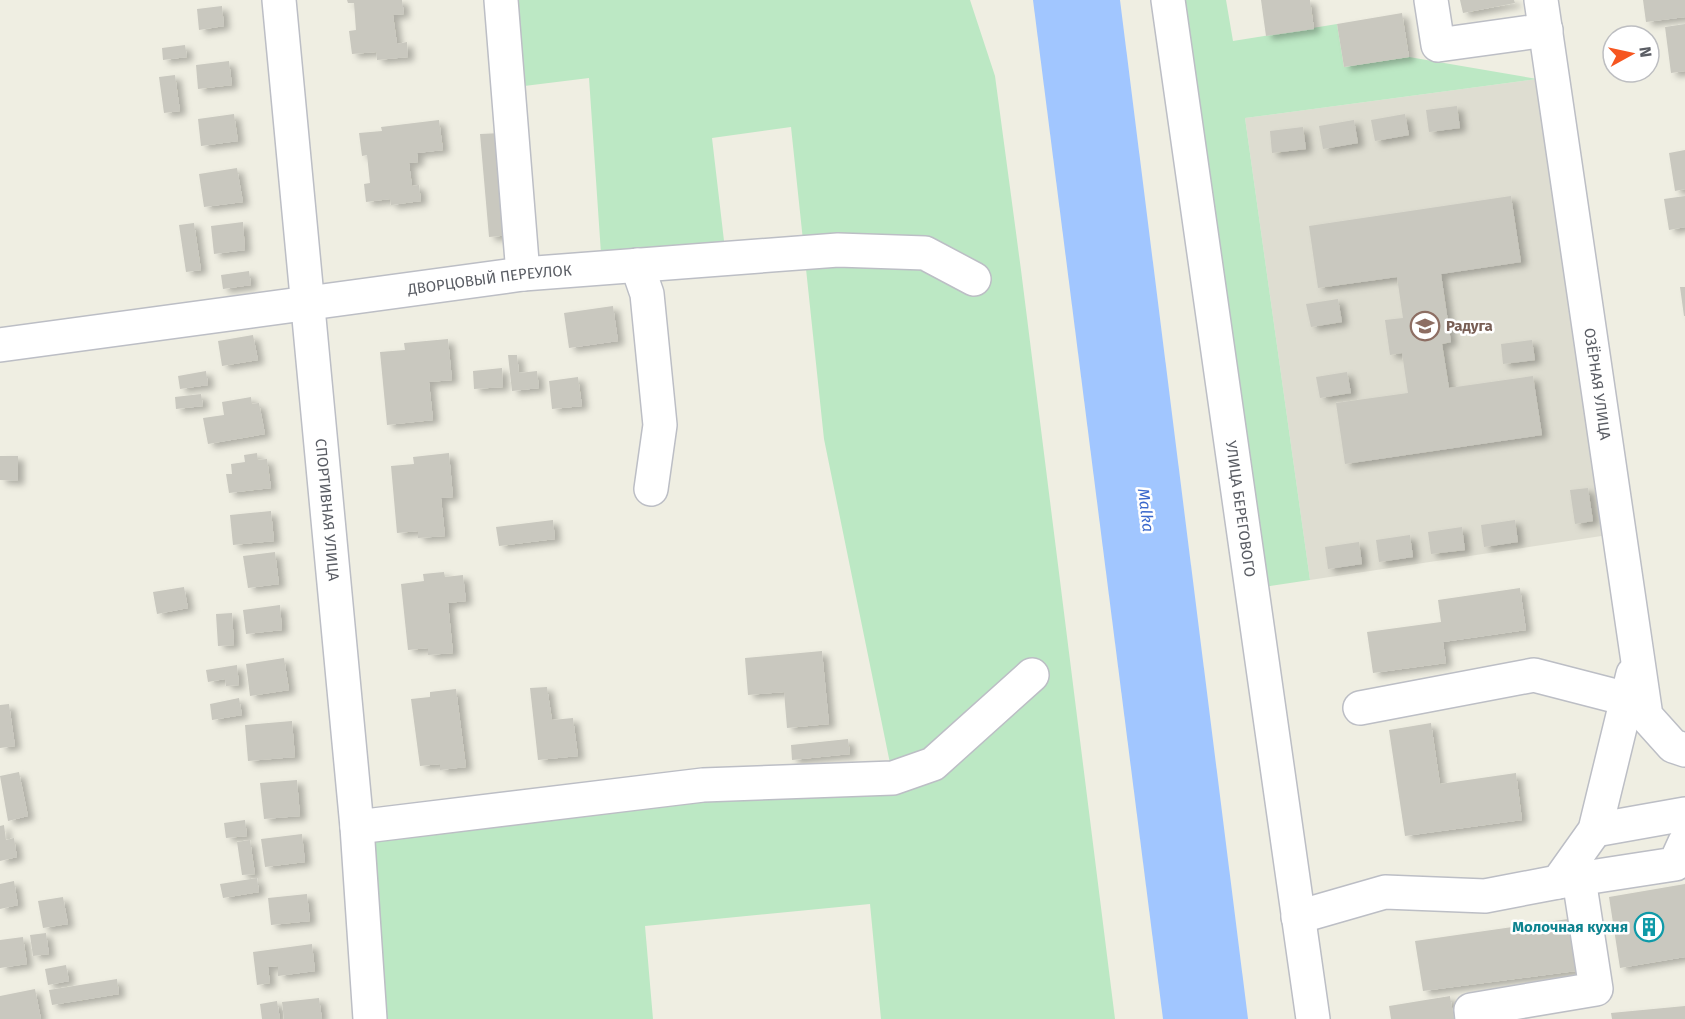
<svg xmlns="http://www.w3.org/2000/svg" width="1685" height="1019" font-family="'Fira Sans',sans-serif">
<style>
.education{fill:#deddd1}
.green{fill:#bce8c4}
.water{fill:#a1c6ff}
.building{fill:#c9c8bf;filter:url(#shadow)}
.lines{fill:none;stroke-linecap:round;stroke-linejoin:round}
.minor-casing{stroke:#bcbec5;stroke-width:36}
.minor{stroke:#fff;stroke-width:33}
.labels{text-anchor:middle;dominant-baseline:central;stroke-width:5;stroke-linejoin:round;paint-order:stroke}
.street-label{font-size:15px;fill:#5a5d64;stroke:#fff}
.education-label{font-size:15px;font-weight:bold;fill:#785e54;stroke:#fff;text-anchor:start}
.culture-label{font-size:15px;font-weight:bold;fill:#0d838f;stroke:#fff;text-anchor:end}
.water-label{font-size:16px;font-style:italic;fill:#3b68cc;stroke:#fff}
</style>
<defs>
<filter id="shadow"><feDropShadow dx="6" dy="4" stdDeviation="3" flood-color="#0004"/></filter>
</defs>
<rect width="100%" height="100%" fill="#efeee2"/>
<path class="education" d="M1537,79L1608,535L1310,580L1245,118Z"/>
<path class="green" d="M501,0H970L995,76L1021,270L1115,1019H881L870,904L645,926L653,1019H370L357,828L893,778L824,439L791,127L712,138L726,258L602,268L589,78L508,88Z
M1168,0H1226L1233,41L1337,24L1344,67L1409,57L1537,79L1245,118L1310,580L1250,589Z"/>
<path class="water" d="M1033,0H1120L1248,1019H1163Z"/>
<path class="building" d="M347,0H402L404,14L393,15L397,44L407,42L408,57L377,60L376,52L352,54L349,31L356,30L354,3H348Z
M1261,0H1310L1314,29L1266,36Z
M1460,0H1514L1515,3L1463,13Z
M1643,0H1685V17L1646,22Z
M222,6L224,26L199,30L197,9Z
M1402,13L1409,57L1344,67L1337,24Z
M1685,24V71L1671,73L1665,27Z
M185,45L187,57L163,60L162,48Z
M229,61L232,85L198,89L196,65Z
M175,75L180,111L164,113L159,77Z
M1457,106L1460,128L1429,132L1426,110Z
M234,114L238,141L201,146L198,119Z
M1405,114L1409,135L1375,141L1371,120Z
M439,120L443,150L417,153L418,162L409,163L412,186L419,185L421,201L391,205L390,199L366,202L364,184L370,183L367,155L362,156L359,133L382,131L381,127Z
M1354,120L1358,143L1323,149L1319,126Z
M1303,127L1306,149L1272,153L1270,131Z
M502,133L511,235L489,237L480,134Z
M1685,150V189L1675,191L1669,153Z
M237,168L243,202L204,207L199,174Z
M1511,196L1521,262L1441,274L1451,342L1442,344L1449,388L1533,376L1542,435L1345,464L1336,403L1408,393L1402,353L1390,355L1385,320L1403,318L1397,277L1318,288L1309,226Z
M1685,196V227L1669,230L1664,199Z
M243,222L245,250L214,254L211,226Z
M194,223L201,270L186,272L179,225Z
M249,271L251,285L223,289L221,275Z
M1680,287H1685V316H1684Z
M1338,299L1342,322L1311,327L1306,304Z
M613,306L618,341L569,348L564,313Z
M253,335L258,360L222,366L218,341Z
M448,339L452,380L429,382L433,420L387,425L380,352L405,350L404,343Z
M1532,340L1535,360L1503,364L1501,344Z
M508,355H517L519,373L537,371L539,388L512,391Z
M502,368L503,387L474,389L473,371Z
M206,371L208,385L180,389L178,376Z
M1347,372L1351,393L1320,398L1316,377Z
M578,377L582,406L552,409L549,381Z
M201,394L203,406L176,409L175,397Z
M251,397L252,404L259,403L265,434L208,444L203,418L224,415L222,402Z
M257,453L258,460L267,459L271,488L229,493L226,474H232L231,464L245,462L244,455Z
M449,453L453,497L441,498L445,536L418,538V531L397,533L391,466L414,464L413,457Z
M0,456H18V481L0,480Z
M1588,488L1593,521L1575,524L1570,490Z
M271,511L274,541L233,545L230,515Z
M553,520L555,539L499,546L496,527Z
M1515,520L1518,542L1484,547L1481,525Z
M1462,527L1465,550L1431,554L1428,532Z
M1410,535L1413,557L1379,562L1376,540Z
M1359,542L1362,564L1328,569L1325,547Z
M275,552L279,584L248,588L243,556Z
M444,572L445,577L463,575L466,601L448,603L453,653L428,655V648L408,650L401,584L424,581L423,574Z
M184,587L188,608L157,614L153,592Z
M1520,588L1526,630L1443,642L1446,663L1373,673L1367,632L1441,622L1438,600Z
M280,605L282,630L246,634L243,610Z
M232,613L234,645L218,646L216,614Z
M822,651L829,724L787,728L784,692L748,695L745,658Z
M284,658L289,690L250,696L246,664Z
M237,665L239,685L226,686L225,679L208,682L206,670Z
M547,687L552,720L573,718L578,756L538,760L530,688Z
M456,689L466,767L440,770V764L420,766L411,699L430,697V692Z
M239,698L242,715L212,720L210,704Z
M9,704L15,746L0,748V705Z
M292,721L295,757L248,761L245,725Z
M1431,723L1440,784L1516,773L1522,820L1405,836L1389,730Z
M848,739L850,754L792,760L791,745Z
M19,772L28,816L8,821L0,776Z
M297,780L300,816L264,819L260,783Z
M245,820L247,836L226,838L224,823Z
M4,825L6,840L14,838L17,857L0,861V826Z
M302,834L305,862L265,867L261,839Z
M250,840L255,874L242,875L237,842Z
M257,878L259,892L223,898L220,884Z
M14,881L18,905L0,909V884Z
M1685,884V957L1620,968L1609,897Z
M307,894L310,921L271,925L268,898Z
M63,897L68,924L43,928L38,901Z
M1568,919L1576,971L1423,991L1415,941Z
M46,933L49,954L33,956L30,935Z
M23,937L27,964L0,968V940Z
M312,944L315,971L278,976V966L268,967L270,983L257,985L253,952Z
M66,965L69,981L48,985L45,969Z
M117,979L119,994L52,1005L49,990Z
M35,989L41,1019H0V996Z
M1450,996L1454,1019H1391L1389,1006Z
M319,998L322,1019H284L282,1002Z
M277,1001L280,1019H262L260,1004Z
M1685,1006V1019H1612L1611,1013Z"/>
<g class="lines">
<g class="minor-casing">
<g id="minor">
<path id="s1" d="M279,0L357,827L370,1019"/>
<path d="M501,0L523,274"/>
<path id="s2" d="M1168,0L1313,1019"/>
<path d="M1431,0L1438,45L1546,30"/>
<path id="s3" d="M1541,0L1646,716L1673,746L1685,750"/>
<path d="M637,265L647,294L660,425L651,489"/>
<path id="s4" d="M0,345L523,274L838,250L925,253L974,279"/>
<path d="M1360,708L1534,675L1627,699L1643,713"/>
<path d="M357,827L703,785L893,778L933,764L1032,675"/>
<path d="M1595,830L1685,814"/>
<path d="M1558,882L1675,864L1685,842"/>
<path d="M1298,917L1385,892L1485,896L1558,882L1595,830L1633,674"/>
<path d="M1472,1019L1471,1010L1596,989L1579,879"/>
</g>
</g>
<use href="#minor" class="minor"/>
</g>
<defs>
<g id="school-ring" transform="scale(1.5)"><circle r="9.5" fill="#fff" stroke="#8d6e63" stroke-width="1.5"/><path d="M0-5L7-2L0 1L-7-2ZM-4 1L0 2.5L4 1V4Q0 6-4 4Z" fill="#8d6e63"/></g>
<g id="building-ring" transform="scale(1.5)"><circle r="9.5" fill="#fff" stroke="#0f9aa8" stroke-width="1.5"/><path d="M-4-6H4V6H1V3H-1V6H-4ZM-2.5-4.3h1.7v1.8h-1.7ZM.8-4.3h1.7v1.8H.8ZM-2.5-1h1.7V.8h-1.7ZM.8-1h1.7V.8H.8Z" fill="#0f9aa8"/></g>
</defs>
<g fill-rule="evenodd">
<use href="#school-ring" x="1425" y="326"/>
<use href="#building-ring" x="1649" y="927"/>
</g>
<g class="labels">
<g class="street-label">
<text stroke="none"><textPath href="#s4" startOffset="494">ДВОРЦОВЫЙ ПЕРЕУЛОК</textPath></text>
<text stroke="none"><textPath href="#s3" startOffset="388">ОЗЁРНАЯ УЛИЦА</textPath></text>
<text stroke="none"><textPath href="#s1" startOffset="512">СПОРТИВНАЯ УЛИЦА</textPath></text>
<text stroke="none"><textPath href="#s2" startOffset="514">УЛИЦА БЕРЕГОВОГО</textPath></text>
</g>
<g class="education-label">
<text x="1446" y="326">Радуга</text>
</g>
<g class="culture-label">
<text x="1628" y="927">Молочная кухня</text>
</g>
<g class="water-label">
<text transform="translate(1146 510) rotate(83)">Malka</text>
</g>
</g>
<g transform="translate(1631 54) rotate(82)"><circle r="28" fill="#ffffff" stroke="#bdbec1" stroke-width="1.5"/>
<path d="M0-4.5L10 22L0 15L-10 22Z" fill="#f65620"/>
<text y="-9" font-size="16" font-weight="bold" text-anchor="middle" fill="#5a5d64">N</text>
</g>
</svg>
